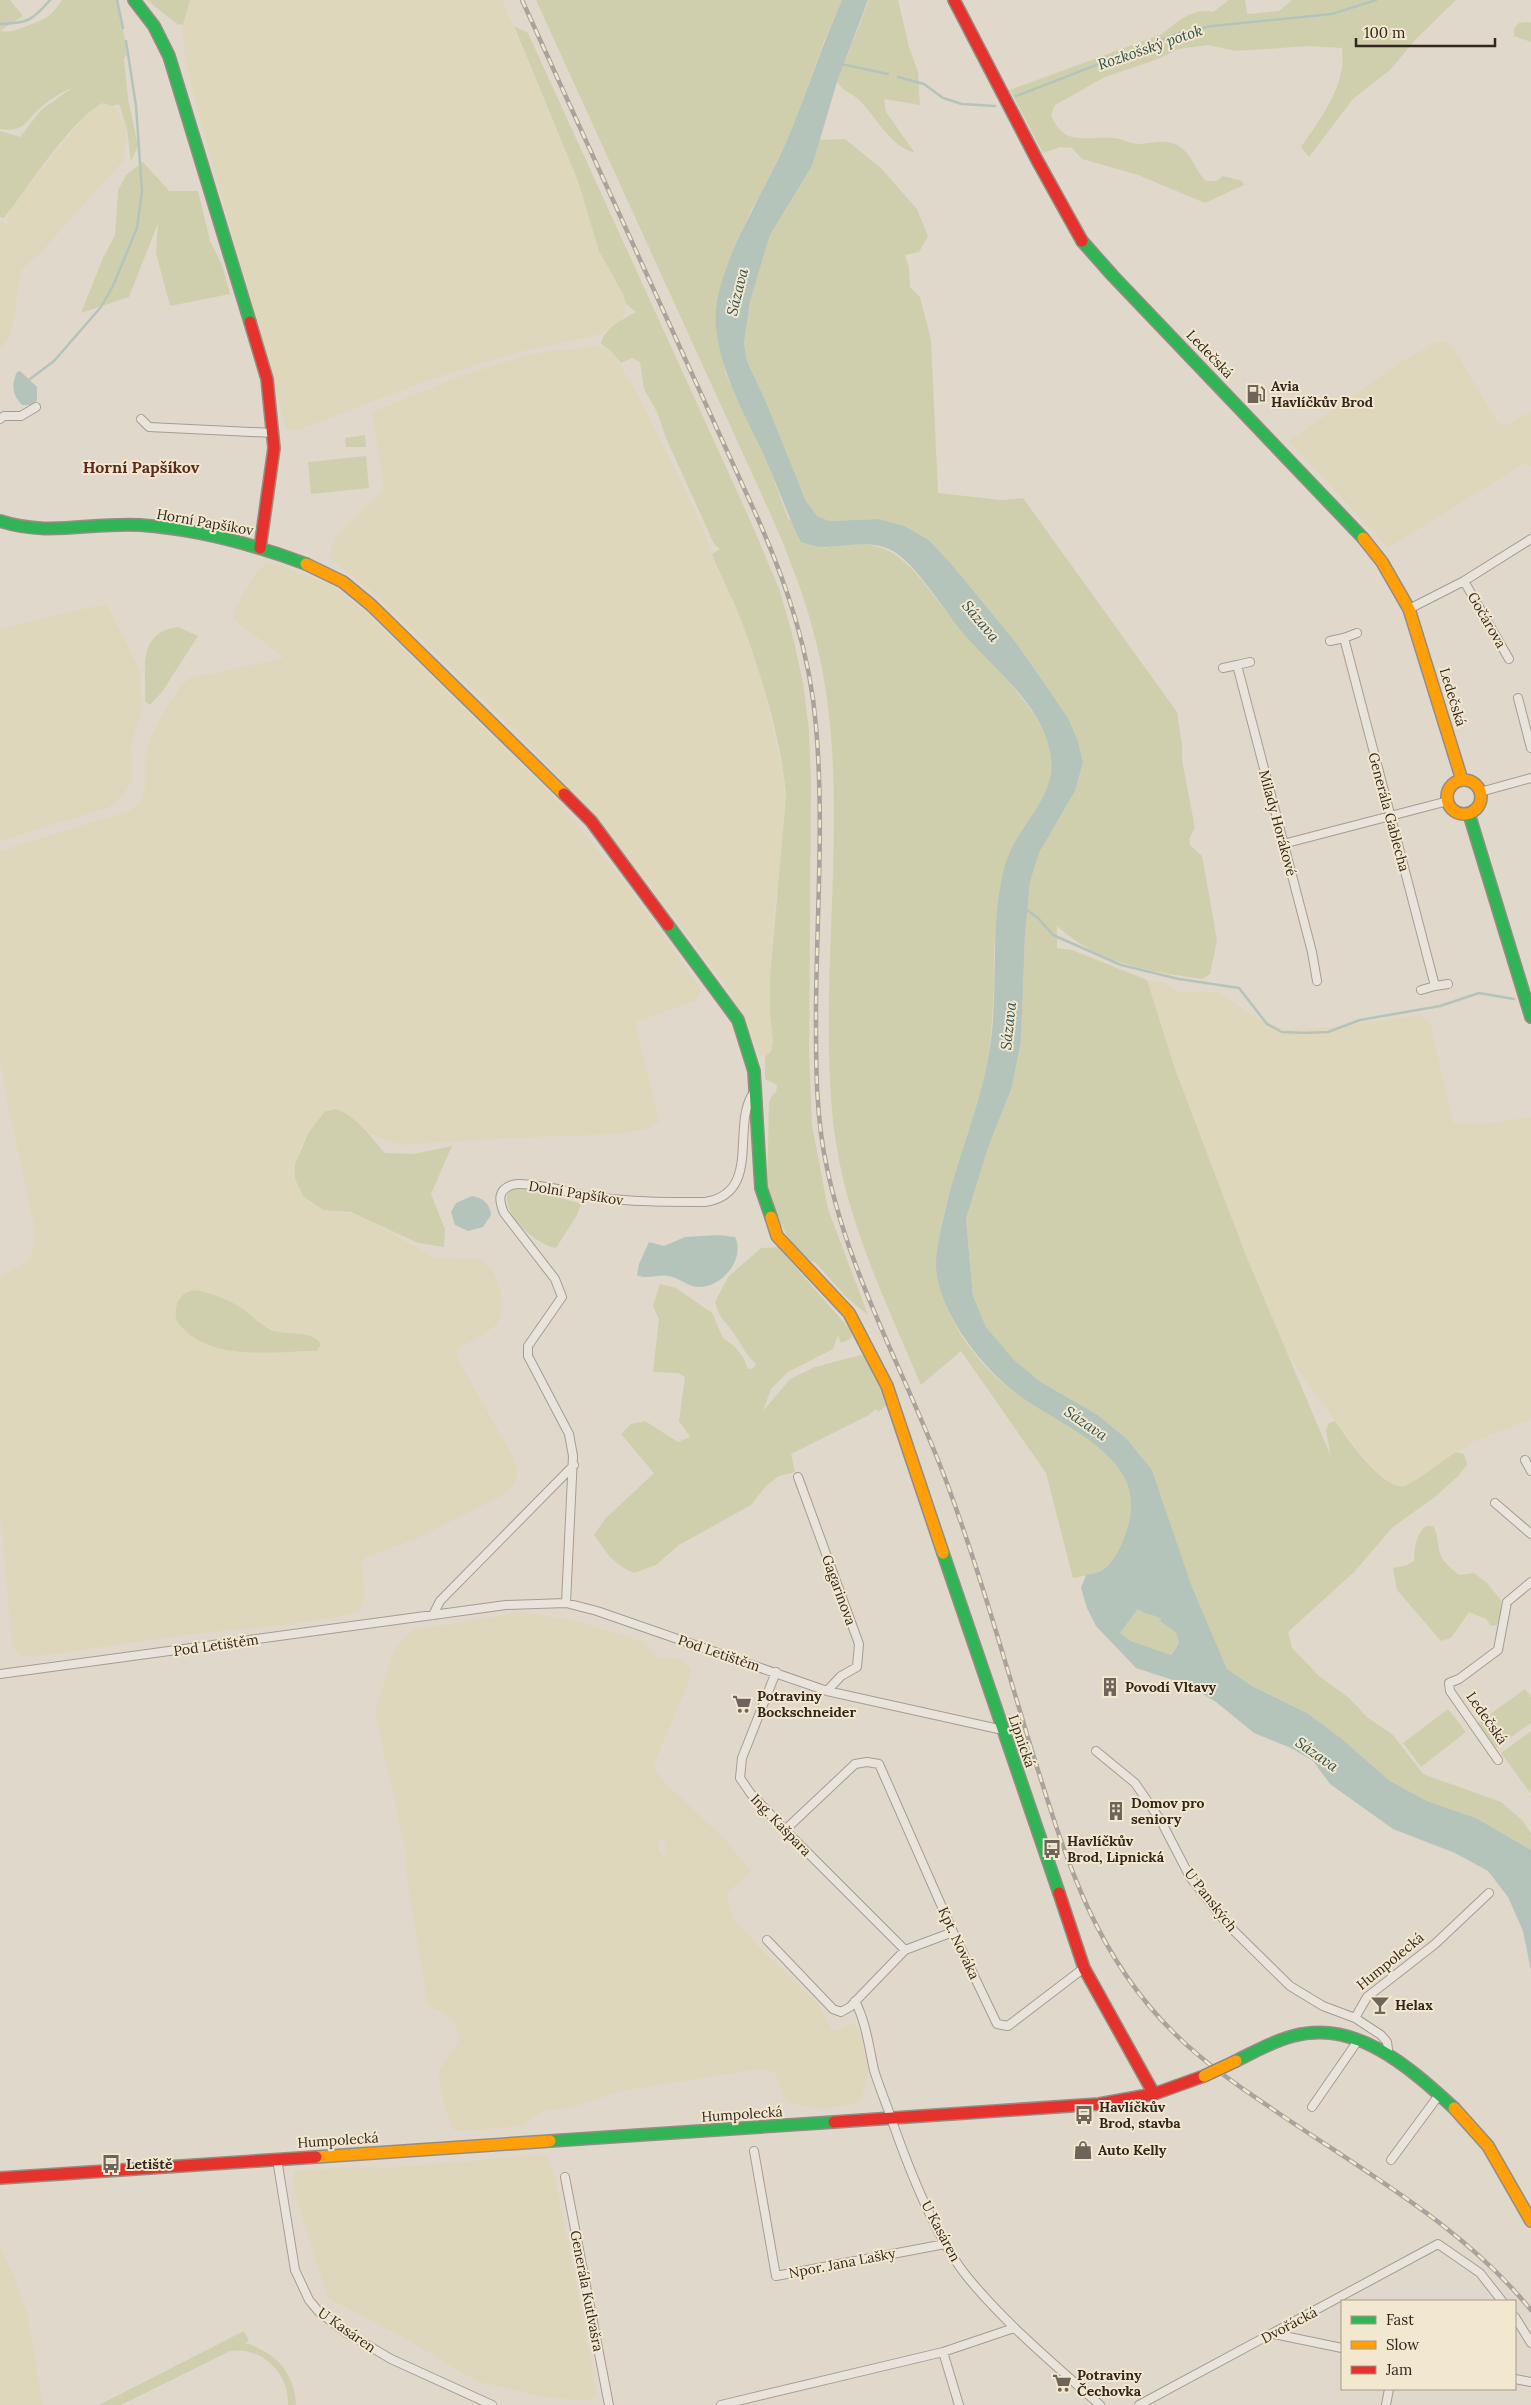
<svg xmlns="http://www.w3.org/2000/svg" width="1531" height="2405" font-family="Lora,serif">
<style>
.farmland{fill:#dfd7bb;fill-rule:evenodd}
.green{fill:#d0cfad}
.water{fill:#b5c4bb;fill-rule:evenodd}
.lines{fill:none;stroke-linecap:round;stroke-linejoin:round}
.stream{stroke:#b5c4bb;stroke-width:2.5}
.street-casing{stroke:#a59d93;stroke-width:10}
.fast-casing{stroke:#958d83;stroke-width:14}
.slow-casing{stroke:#958d83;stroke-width:14}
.jam-casing{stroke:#958d83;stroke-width:14}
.street{stroke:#e8e4db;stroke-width:8}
.fast{stroke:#30b455;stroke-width:11}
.slow{stroke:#ff9f0a;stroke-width:11}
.jam{stroke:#e5322d;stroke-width:11}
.rail-casing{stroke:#a8a39c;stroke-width:4.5}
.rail{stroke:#f2e7cf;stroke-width:2.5;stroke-dasharray:8;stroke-linecap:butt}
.slow-bridge-casing{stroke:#8a837a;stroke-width:14;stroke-linecap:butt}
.slow-bridge{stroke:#ff9f0a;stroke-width:11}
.labels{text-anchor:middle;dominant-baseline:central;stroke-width:4;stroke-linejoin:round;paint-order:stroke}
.street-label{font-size:14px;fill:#32261d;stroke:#f2e7cf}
.poi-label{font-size:14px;font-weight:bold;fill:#32261d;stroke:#f2e7cf;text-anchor:start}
.water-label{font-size:15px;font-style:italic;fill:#2d514d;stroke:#f2e7cf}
.quarter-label{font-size:16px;font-weight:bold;fill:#5b2a1f;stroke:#f2e7cf}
</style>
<rect width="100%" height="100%" fill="#e0d8ca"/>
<path class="farmland" d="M190,0H502L578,181L591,223L623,294L626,311L622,319L615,326L597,335L511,354L431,379L296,431L286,429L197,107L185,57L182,29Z
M103,103L112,106L119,114L127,129L123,161L41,252L21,270L12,330L7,341L0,348V221L10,227L7,218L12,206L86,115Z
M1445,341L1452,346L1459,357L1497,422L1504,426L1531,412V467L1527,462L1520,466L1388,548L1289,441L1401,362L1435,343Z
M599,346L610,350L614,354L643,405L696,512L718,571L737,610L762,681L784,777L786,811L775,905L770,977V1015L773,1042L771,1051L765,1057L760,1056L745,1019L720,977L592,812L525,741L374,593L331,560L330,550L336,536L384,488L372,412L451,380L530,354Z
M268,563L281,565L306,575L327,583L343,594L367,614L554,797L627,885L700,987L699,995L695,1001L635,1022L659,1121L650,1128L617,1134L510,1138L401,1145L373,1135L342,1111L329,1109L324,1112L309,1132L300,1149L295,1164V1179L303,1196L309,1202L323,1210L352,1213L367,1219L434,1258L479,1259L492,1268L501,1292L502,1307L500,1318L496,1325L484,1334L456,1350L460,1363L513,1457L517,1469V1478L513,1486L503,1495L420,1537L365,1558L362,1561L364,1601L360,1610L336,1617L268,1627L201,1633L38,1656H24L16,1652L12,1644L0,1511V1277L30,1260L35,1242L33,1221L8,1105L0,1058V851L129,811L140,803L145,789V758L149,742L162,715L181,686L190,678L280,659L283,657L237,622L232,614L257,571ZM261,1324L283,1334L310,1335L321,1344L318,1351L249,1353L209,1346L181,1327Z
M107,605L140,670L141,679L142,712L131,743L132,779L126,791L110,807L0,841V629L88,608Z
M1147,980L1164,983L1179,992H1218L1254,1017L1285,1029L1326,1028L1420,1015L1426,1019L1431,1026L1453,1123L1486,1124L1531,1117V1419L1473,1442L1406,1486L1395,1485L1390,1482L1372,1467L1343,1432L1287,1354L1245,1253L1175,1069Z
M523,1612L577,1621L641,1641L659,1658L679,1659L689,1667L692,1673L653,1767L664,1781L727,1842L751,1871L727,1893L732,1917L758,1946L818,2004L832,2030L837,2031L852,2023L859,2028L869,2072L860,2102L823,2109L786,2102L775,2072L760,2069L621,2091L571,2108L546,2110L531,2118L524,2126L456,2131L452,2128L443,2102L438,2072L458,2042L459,2036L453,2022L446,2014L432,2008L427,2000L407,1880L406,1853L375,1712L392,1657L398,1645L413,1630ZM658,1840H664L667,1850L666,1857H663L659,1850Z
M539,2155L548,2157L556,2182L595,2383L596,2393L590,2401L542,2397L476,2381L401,2336L328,2298L293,2187L294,2173L296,2171L354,2167L385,2168Z
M0,2247L17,2283L28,2317L43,2405H0Z"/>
<path class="green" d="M0,0H10L23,16L0,31C12,33 17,29 27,26C47,18 49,19 62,0H116L128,53L124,59L128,99L138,146L131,161L127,129L119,104L112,106L103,103C70,120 28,188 4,218L0,217V131L20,137L41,110L72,88C62,91 48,101 39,109C25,122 23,133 0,129Z
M147,0H190L183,25L177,24Z
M536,0H842L825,39L789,137L769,182L751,210L726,270L716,326L726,374L768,464L788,518L824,548C892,533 907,561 945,610C974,648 1039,704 1050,748C1053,763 1050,791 1041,804C1035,814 1024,825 1019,836C1014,850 1013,866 1009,880C1005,901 998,922 995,943C993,958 994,974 994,988C992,1021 991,1053 983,1085C970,1139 945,1190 938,1246C931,1305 974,1366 1022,1397C1054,1419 1091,1434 1116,1465C1136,1489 1134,1515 1122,1543C1118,1552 1112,1563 1104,1569C1097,1575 1082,1576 1073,1578L1046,1473L961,1351L921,1385C885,1300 843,1215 833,1121C819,984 845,844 828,707C820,638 798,576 770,513Z
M869,0H898L909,47L918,72L920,105L884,99L886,112L915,153C888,145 878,118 858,99C850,92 844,92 837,82Z
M1229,0H1245L1247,14L1279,11L1292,0H1456L1416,39L1390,70L1353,99L1309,157L1301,147C1321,118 1347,85 1342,48L1308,46L1236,51L1209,45L1179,49L1158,59L1105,77L1055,105L1051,115C1064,147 1084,136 1113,138C1122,138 1129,144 1139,144C1152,143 1165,139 1177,145C1193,154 1194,169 1206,181H1216L1223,176L1242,181L1244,185L1205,203L1138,175L1082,159L1072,148L1060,147L1043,153L1010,90L1162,34C1177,22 1193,7 1213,12Z
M1529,22L1531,23V42L1514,36V28L1519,23Z
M514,26L528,33L751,522L780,591L793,637L803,683L809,731L811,780L809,1051L812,1125L828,1209L868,1315L846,1297L815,1262L811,1261L792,1243L773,1212L767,1191L769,1102L773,1094L776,1093L777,1085L765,1079V1057L771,1051L773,1042L770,1015V977L786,796C782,740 758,663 737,610C729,591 719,573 712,554L720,549L714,544L666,438L657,412L644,389L640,362L632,358L621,363L610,350L601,344C604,328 623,319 636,312L626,304L623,294L599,251L578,181Z
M845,139L882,169L917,209L928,236L919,252L905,255L909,268L910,287L920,297L931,340L938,493L1001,500L1023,498L1177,712L1182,745V760L1195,828L1189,839L1190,845L1202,856L1214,923L1217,941L1210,974L1202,979C1149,971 1098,964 1057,926V948L1072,950L1147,980L1175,1069L1245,1253L1331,1457L1326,1431L1329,1423L1335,1421C1346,1437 1383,1490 1404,1486C1413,1484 1445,1459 1456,1452L1464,1454L1467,1465L1458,1476L1435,1497L1393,1527L1354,1572L1288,1632L1292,1648L1319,1676L1349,1698L1367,1717L1393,1735L1423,1774L1501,1802L1523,1821L1531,1834V1850L1476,1818L1427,1801L1390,1781L1342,1739L1307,1713L1252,1686L1227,1669L1192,1588L1152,1470L1127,1439L1098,1415L1041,1382L1014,1361L986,1327L973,1296L966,1219L989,1145L1012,1087L1021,1041L1025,935L1030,882L1039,853L1075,791L1083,764L1078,741L1068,718L1047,687L1017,644L954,567L929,540L879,519L829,521L817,516L806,501L766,402L747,361L744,343L750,302L770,235L812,166L819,140Z
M143,162L169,191H198L210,241L222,265L230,294L170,306L156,253L158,223L129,297L81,313L103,258L115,235L118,190L126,175Z
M365,435L366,447H346L345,438Z
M366,456L369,488L311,494L308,462Z
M178,627L198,636L162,692L150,705L145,701C147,671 135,633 178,627Z
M335,1109C356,1115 371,1137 385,1153L414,1154L452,1146L431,1194L445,1229L444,1247L418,1243L351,1212L323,1210L303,1196L295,1179V1164L309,1132L325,1111Z
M524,1187L581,1204L577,1215L556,1248C537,1245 500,1214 508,1192L512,1188Z
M778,1247L853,1333L850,1339L841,1343L838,1335L833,1349L788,1372L771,1389L763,1411L790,1379L815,1367L864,1354L873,1366L888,1404L878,1412L876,1409L867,1416L791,1454L795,1472L779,1476L766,1486L751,1505L679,1545L656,1565L634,1573C614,1565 606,1552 594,1535L605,1519L654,1473L621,1434L631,1424L645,1421L678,1442L690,1437L679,1421L685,1377L678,1373L653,1372L659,1319L653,1306L660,1284L676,1288L712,1313L723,1338L734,1346L743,1357L748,1369L754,1368L756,1364C743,1351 744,1348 735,1335C726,1322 719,1318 715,1302L728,1277L761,1248Z
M194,1290C212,1293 228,1299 243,1309C253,1316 260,1325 271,1330C287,1336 311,1329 321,1344L317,1351C271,1351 207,1364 176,1320C174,1305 179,1293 194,1290Z
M1426,1526H1433C1438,1534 1437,1540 1439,1550C1441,1561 1451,1568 1459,1575L1474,1573L1487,1583L1501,1600V1613L1497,1625L1491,1626L1486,1619L1469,1612L1451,1638L1441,1641L1397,1590L1393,1568L1407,1565L1414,1561C1415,1549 1415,1534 1426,1526Z
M1138,1609C1146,1614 1154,1614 1161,1619L1160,1621L1176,1633L1179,1643L1170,1655L1131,1641L1120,1633Z
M1525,1689L1531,1697V1723L1496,1748L1478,1723Z
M1448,1709L1466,1732L1421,1767L1403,1743Z
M1531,1731V1794L1501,1753Z
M244,2331L249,2341L245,2343C275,2352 295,2372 296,2405H288C290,2374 262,2346 230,2351L121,2405H99Z"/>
<path class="water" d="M842,0H868L837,82L812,166L770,235L750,302L744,343L747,361L766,402L806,501L817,516L829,521L879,519L904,526L929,540L954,567L1017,644L1047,687L1068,718L1078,741L1083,763L1075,791L1039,853L1030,882L1025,935L1021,1041L1012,1087L989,1145L966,1219L973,1296L986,1327L1014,1360L1041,1382L1098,1415L1127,1439L1152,1470L1192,1587L1227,1669L1252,1686L1307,1713L1342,1739L1390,1781L1427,1801L1476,1818L1531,1850V1971L1523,1931L1508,1897L1488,1871L1455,1853L1393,1829L1330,1784L1313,1761L1291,1748L1254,1733L1216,1702L1188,1685L1136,1668L1096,1626L1087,1608L1081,1588L1086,1575C1091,1574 1100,1573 1104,1569C1112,1563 1118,1552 1122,1543C1134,1515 1136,1488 1115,1464C1089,1433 1052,1419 1020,1396C983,1370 935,1309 936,1262C937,1245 941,1227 945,1211C958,1155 982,1103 990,1047C999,987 989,924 1005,865C1017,822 1062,797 1049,747C1037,701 993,668 963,633C944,611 916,563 891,550C871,540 847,546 826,547C818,548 809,544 801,542C787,515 778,486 765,458C746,416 721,375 716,327C710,272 767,190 788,138C807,92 822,45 842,0ZM1138,1609C1145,1615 1154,1614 1161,1619L1160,1621L1176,1633L1179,1643L1171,1655L1131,1641L1120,1633Z
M20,371L37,387V400L33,405H22C12,394 11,385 17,372Z
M472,1196C484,1198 490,1204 491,1215L483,1227L468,1231L455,1225L451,1212L456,1203Z
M718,1235L735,1237C746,1259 721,1289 697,1287C687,1286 678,1277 668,1276C658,1274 646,1280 637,1275L639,1264L649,1242L664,1246L685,1237Z"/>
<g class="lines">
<path class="stream" d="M117,0L123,28
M0,24C28,23 32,21 50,0
M841,64L888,74
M898,77L924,84L943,98L962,104L995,106
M1016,96L1182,32L1212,26L1332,14L1376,0
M30,379L54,361L101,307L113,286L137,228L142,191L136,106L126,41
M1026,909L1039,919L1053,935L1121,965L1179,979L1239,988L1267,1024L1282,1032L1305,1033L1328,1032L1360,1020L1440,1006L1479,993L1514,999"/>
<g class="street-casing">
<path id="street" d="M0,419L4,416H21L36,407
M141,419L149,427L274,433
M1464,581L1509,659
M1409,609L1464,581L1531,539
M1357,633L1344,638L1435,986L1421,990
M1330,641L1344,638
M1250,662L1237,665L1312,952L1317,981
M1223,668L1237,665
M1518,698L1531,748
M1480,792L1531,778
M1283,844L1448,801
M1435,986L1448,984
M1525,1460L1531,1471
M798,1477L859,1644L857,1667L841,1676L827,1691
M1495,1503L1531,1534
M566,1603L573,1456L569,1434L528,1356V1346L562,1297L555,1279L504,1213C499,1201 497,1190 512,1185C521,1182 536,1186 546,1187C562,1189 578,1195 594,1197C631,1202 668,1202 705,1202C763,1193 730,1125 754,1092
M433,1615L440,1601L574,1465
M776,1672L742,1758L740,1778L751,1794L785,1830L905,1950
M0,1674L506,1605L566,1603L597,1611L827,1691L1003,1730
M1096,1751L1135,1783L1161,1821L1190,1877L1227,1924L1290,1986L1323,2006L1355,2018L1381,2035L1387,2042L1389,2057
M1498,1760L1450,1691L1449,1683L1459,1679L1498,1650L1507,1602L1531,1582
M785,1830L855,1764L867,1762L879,1764L953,1932L997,2024L1008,2026L1084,1968
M767,1940L833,2009L841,2012L850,2007L905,1950L953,1932
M855,2001C866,2022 869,2047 874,2070C878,2083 883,2096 888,2109C906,2162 934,2237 969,2279C1008,2326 1055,2365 1100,2405
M1355,2018L1367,1997L1435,1944L1489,1893
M1312,2107L1359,2039
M754,2151L776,2276L945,2244
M277,2159L295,2270L309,2300L319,2312L347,2333L391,2359L492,2405
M1391,2160L1439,2095
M565,2177L609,2405
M1515,2317L1531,2343
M1274,2334L1342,2348
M943,2352L959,2405
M1515,2379L1531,2382
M721,2405L943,2352L1014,2328
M1139,2405L1438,2244L1480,2273L1502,2301
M1386,2405L1389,2389"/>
</g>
<g class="fast-casing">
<path id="fast" d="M134,0L154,26L169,56L250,322
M1082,241L1113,276L1363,538
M0,521C48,537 91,522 140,525C196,529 253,544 306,564
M1469,814L1531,1017
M668,925L738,1020L754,1071L761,1188L771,1217
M943,1553L1059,1893
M1236,2061C1254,2052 1273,2041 1293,2036C1357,2019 1410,2068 1454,2108
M550,2141L834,2122"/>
</g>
<g class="slow-casing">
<path id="slow" d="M1363,538L1382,562L1409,609L1462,780
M306,564L343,582L371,605L564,794
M1447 797a17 17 0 1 1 34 0a17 17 0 1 1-34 0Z
M771,1217L777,1236L849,1313L887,1386L943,1553
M1454,2108L1488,2146L1531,2221
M316,2157L550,2141"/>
</g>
<g class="jam-casing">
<path id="jam" d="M954,0L1037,160L1082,241
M250,322L267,379L274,448L260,548
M564,794L591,821L668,925
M1059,1893L1084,1968L1154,2094
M834,2122L1099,2104L1154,2094L1204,2076
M0,2178L316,2157"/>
</g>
<use href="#street" class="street"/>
<use href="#fast" class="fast"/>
<use href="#slow" class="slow"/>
<use href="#jam" class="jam"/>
<g class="rail-casing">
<path id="rail" d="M522,0L758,519C787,585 810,653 816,726C824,818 817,912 816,1004C816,1059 815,1114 827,1168C850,1279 909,1380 948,1486C980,1573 1005,1662 1032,1751C1065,1856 1093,1953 1174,2033C1203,2062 1237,2085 1271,2108C1361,2170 1461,2224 1531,2310"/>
</g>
<use href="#rail" class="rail"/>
<g class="slow-bridge-casing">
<path id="slow-bridge" d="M1204,2076L1236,2061"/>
</g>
<use href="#slow-bridge" class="slow-bridge"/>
</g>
<defs>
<g id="fuel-bare" transform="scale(1.5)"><path d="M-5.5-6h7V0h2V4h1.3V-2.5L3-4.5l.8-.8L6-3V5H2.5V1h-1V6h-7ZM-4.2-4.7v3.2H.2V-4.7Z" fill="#6f645a" stroke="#f2e7cf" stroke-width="2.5" paint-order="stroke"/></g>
<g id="building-bare" transform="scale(1.5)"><path d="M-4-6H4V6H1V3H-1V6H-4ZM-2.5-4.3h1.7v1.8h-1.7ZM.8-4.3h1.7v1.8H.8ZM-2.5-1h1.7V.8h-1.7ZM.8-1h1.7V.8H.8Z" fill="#6f645a" stroke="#f2e7cf" stroke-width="2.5" paint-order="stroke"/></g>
<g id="supermarket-bare" transform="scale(1.5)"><path d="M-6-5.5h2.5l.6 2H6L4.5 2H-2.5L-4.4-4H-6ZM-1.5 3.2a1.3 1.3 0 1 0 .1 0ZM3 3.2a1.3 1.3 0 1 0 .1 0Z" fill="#6f645a" stroke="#f2e7cf" stroke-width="2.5" paint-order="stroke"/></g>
<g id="bus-bare" transform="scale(1.5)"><path d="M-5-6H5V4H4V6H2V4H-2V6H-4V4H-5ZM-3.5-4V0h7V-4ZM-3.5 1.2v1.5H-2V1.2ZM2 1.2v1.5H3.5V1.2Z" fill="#6f645a" stroke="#f2e7cf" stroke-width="2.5" paint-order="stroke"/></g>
<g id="bar-bare" transform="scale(1.5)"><path d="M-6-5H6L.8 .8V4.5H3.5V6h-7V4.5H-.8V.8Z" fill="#6f645a" stroke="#f2e7cf" stroke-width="2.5" paint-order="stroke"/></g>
<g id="shop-bare" transform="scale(1.5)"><path d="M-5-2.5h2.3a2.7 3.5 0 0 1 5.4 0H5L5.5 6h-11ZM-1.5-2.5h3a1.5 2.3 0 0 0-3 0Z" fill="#6f645a" stroke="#f2e7cf" stroke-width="2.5" paint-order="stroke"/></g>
</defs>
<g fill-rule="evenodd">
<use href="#fuel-bare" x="1256" y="394"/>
<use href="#building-bare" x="1110" y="1687"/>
<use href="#supermarket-bare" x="742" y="1704"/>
<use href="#building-bare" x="1116" y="1811"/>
<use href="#bus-bare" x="1052" y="1849"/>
<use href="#bar-bare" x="1380" y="2005"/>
<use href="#bus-bare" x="1084" y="2115"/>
<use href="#shop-bare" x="1083" y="2150"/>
<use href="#bus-bare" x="111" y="2164"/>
<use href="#supermarket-bare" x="1062" y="2383"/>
</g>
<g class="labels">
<g class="street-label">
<text transform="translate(1210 354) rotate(46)">Ledečská</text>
<text transform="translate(205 522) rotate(10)">Horní Papšíkov</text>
<text transform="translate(1487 620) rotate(60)">Gočárova</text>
<text transform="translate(1453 697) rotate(73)">Ledečská</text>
<text transform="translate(1389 812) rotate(75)">Generála Gablecha</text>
<text transform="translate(1278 823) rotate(75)">Milady Horákové</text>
<text transform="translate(576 1193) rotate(9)">Dolní Papšíkov</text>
<text transform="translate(839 1590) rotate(70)">Gagarinova</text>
<text transform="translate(216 1645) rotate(-8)">Pod Letištěm</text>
<text transform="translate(719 1653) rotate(19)">Pod Letištěm</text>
<text transform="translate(1487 1718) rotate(55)">Ledečská</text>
<text transform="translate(1022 1741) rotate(71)">Lipnická</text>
<text transform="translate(781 1825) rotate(46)">Ing. Kašpara</text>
<text transform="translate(1211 1900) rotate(52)">U Panských</text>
<text transform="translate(959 1943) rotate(65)">Kpt. Nováka</text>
<text transform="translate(1390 1961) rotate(-39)">Humpolecká</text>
<text transform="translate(742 2114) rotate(-4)">Humpolecká</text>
<text transform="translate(338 2140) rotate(-4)">Humpolecká</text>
<text transform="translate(941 2231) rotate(62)">U Kasáren</text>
<text transform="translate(842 2263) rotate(-11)">Npor. Jana Lašky</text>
<text transform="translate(587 2291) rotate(79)">Generála Kutlvašra</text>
<text transform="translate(1289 2325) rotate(-28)">Dvořácká</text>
<text transform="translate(347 2330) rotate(35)">U Kasáren</text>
</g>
<g class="poi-label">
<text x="1271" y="386">Avia<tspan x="1271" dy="16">Havlíčkův Brod</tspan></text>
<text x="1125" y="1687">Povodí Vltavy</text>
<text x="757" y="1696">Potraviny<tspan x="757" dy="16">Bockschneider</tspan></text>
<text x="1131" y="1803">Domov pro<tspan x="1131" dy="16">seniory</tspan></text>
<text x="1067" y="1841">Havlíčkův<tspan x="1067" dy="16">Brod, Lipnická</tspan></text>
<text x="1395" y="2005">Helax</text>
<text x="1099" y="2107">Havlíčkův<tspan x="1099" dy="16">Brod, stavba</tspan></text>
<text x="1098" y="2150">Auto Kelly</text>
<text x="126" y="2164">Letiště</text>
<text x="1077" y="2375">Potraviny<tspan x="1077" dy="16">Čechovka</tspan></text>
</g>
<g class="water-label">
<text transform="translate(1150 47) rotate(-19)">Rozkošský potok</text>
<text transform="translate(737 292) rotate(-76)">Sázava</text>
<text transform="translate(981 621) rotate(50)">Sázava</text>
<text transform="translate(1008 1026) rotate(-84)">Sázava</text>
<text transform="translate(1086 1423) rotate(34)">Sázava</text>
<text transform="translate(1317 1754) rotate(35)">Sázava</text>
</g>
<g class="quarter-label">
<text x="141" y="467">Horní Papšíkov</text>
</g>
</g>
<rect x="1341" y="2300" width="175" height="90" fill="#f2e7cf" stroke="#a59a88"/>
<rect x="1351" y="2316" width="25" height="8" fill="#30b455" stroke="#a59a88"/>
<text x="1386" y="2325" font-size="15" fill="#32261d">Fast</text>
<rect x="1351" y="2341" width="25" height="8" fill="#ff9f0a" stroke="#a59a88"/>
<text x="1386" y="2350" font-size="15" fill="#32261d">Slow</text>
<rect x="1351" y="2366" width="25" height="8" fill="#e5322d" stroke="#a59a88"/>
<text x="1386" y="2375" font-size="15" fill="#32261d">Jam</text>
<path d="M1356 38v8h139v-8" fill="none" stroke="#32261d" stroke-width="2.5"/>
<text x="1364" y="38" font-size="15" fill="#32261d" stroke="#f2e7cf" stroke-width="4" paint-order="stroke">100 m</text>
</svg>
